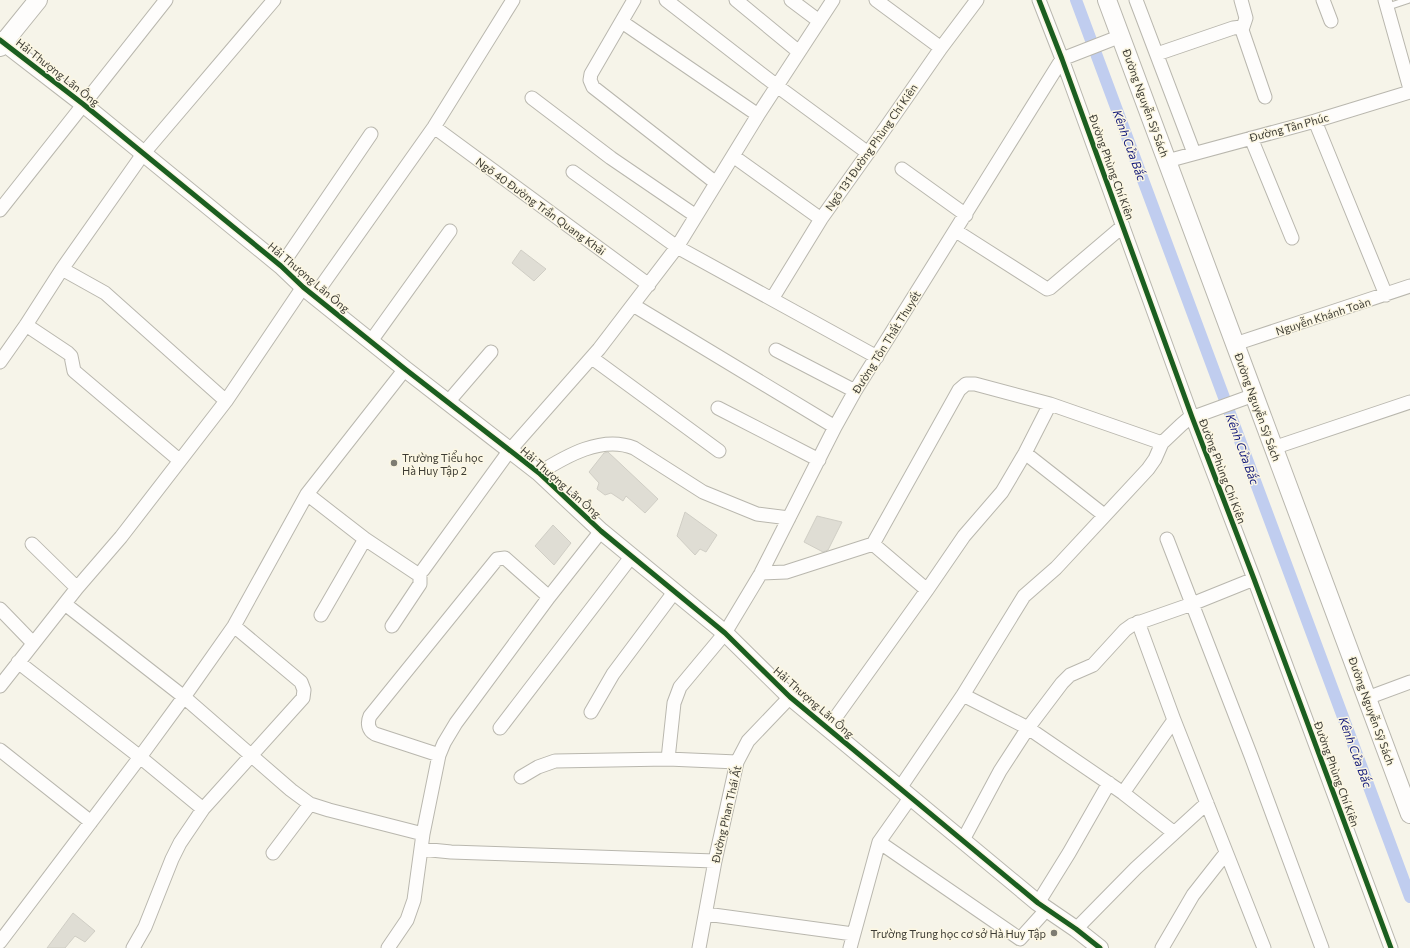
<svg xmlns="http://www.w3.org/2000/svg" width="1410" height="948" font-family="Commissioner,sans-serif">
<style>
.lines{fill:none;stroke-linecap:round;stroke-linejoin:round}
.canal{stroke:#c0cdef;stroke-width:12}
.building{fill:#dfddd4;stroke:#d0cec5}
.service-casing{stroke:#b9b7ae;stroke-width:8}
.minor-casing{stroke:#b9b7ae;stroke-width:15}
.tertiary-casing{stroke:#b9b7ae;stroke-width:18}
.secondary-casing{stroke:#b9b7ae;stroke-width:20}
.service{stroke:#fefdfc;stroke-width:6}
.minor{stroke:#fefdfc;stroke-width:13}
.tertiary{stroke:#fefdfc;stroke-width:16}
.secondary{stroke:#fefdfc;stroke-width:18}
.cycleway-casing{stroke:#fcf7e3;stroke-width:8}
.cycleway{stroke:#1b5e20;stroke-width:5}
.poi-dot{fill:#7e7c73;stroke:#fcf7e3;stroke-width:1.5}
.labels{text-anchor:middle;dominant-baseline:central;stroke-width:3;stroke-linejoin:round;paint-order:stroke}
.street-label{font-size:11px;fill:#3d3c34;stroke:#fcf7e3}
.poi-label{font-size:11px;fill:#3d3c34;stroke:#fcf7e3;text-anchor:start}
.water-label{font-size:12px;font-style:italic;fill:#12197b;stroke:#fcf7e3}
</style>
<rect width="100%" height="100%" fill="#f6f4e9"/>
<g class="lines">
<path class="canal" d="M1076,0L1410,897"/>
</g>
<path class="building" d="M521,250L546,269L534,281L512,263Z
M608,452L658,499L645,513L626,496L623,501L611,493L605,495L597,489L599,483L589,472L604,453Z
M685,512L717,535L706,552L700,549L695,555L677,536Z
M817,516L842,522L828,550L823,552L804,542Z
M553,525L571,543L554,565L535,546Z
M73,913L95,931L85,942L75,936L65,948H47Z"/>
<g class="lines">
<g class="service-casing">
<path id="service" d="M1387,7L1408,0"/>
</g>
<g class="minor-casing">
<path id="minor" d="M634,0L591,74L590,80L593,87L716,183
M666,0L777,86L868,153
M736,0L799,52
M791,0L819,21
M876,0L941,48
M1039,0L1062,59L1192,417L1254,579L1391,948
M1136,0L1194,153
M1241,0L1246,18L1242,30L1265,97
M1323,0L1331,21
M1385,0L1410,89
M622,22L758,115
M1157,54L1233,28L1242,27
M532,98L611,158L696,216
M1315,121L1386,295
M434,127L649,285
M1251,138L1292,238
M733,156L821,219
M1167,161L1315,121L1410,92
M902,169L966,215
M573,172L677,247L877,357
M0,210L166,0
M956,231L1047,289L1050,288L1123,226
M281,266L371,134
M62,269L105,293L226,401
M315,295L434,127L513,0
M772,299L821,219L868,153L941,48L977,0
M633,305L835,427
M26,325L68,353L71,356L74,371L179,460
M371,341L450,231
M1235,344L1410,286
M776,350L855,391
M592,358L719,451
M0,362L26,325L62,269L143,154L274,0
M448,402L491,352
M718,408L819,460
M1273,448L1410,402
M1025,453L1104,515
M539,473C566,456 602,435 634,448L703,492L757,514L789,518
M307,494L365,539L416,573H420L423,570L510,450L599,349L677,247L758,115L833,0
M1167,539L1251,756L1322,948
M32,544L77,588
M873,544L927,590
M761,573L786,572L873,544L959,390L966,384H975L1050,404L1162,443
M65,604L184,697L291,790L310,804L329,810L423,834
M0,609L33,643
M321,615L365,539
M1138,622L1174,720L1264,948
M392,626L420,584V573
M18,662L140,757L203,809
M0,686L77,588L121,537L226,401L303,287
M963,695L1028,728L1123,793L1173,832
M1367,698L1410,682
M591,712L613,674L675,591
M500,728L631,557
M828,728L927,590L964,536L1002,492L1025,453L1050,404
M0,750L91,822
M439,755L375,734C368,730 367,723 370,716L497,559L505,558L549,597
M668,759L674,703L680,687L725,633L761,573L835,427L855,391L1062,59L1121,36
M521,777L538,767L555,761L668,759L737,762
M900,788L963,695L1024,596L1056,568L1148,469L1155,459L1162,443L1181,425L1188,419L1254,395
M1123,793L1174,720
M963,840L1000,771L1028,728L1062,683L1070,675L1093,665L1125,630L1132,625L1192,604L1254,579
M879,842L1020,939L1047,909
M421,849L451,852L715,861
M273,853L310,804
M1038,903L1069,853L1109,783
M706,914L853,934
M1076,929L1136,868L1207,803
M0,942L140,757L184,697L234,626L307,494L405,369
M133,948L145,927L172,859L180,843L203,809L303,698L304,690L301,682L234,626
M388,948L407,920L414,900L423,834L439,755L444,743L456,723L549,597L601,531
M699,948L715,861L737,762L748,741L790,697
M850,948L879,842L910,798
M1162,948L1193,895L1226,853"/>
</g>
<g class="tertiary-casing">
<path id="tertiary" d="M0,40L83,104L281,266L303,287L405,369L539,473L601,531L725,633L790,697L1038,903L1076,929L1100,948"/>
</g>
<g class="secondary-casing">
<path id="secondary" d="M1107,0L1410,814
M0,47L38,0"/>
</g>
<use href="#service" class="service"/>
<use href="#minor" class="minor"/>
<use href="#tertiary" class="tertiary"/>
<use href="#secondary" class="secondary"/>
<g class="cycleway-casing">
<path id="cycleway" d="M1039,0L1062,59L1192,417L1254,579L1391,948
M0,40L83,104L281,266L303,287L405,369L539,473L601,531L725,633L790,697L1038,903L1076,929L1100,948"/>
</g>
<use href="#cycleway" class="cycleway"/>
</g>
<g class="poi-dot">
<circle cx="394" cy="463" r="4"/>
<circle cx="1054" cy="933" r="4"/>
</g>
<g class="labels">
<g class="street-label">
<text transform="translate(58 72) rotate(38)">Hải Thượng Lãn Ông</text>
<text transform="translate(1146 103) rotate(70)">Đường Nguyễn Sỹ Sách</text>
<text transform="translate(1289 127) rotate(-15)">Đường Tân Phúc</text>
<text transform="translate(871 147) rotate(-55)">Ngõ 131 Đường Phùng Chí Kiên</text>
<text transform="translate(1112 167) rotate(70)">Đường Phùng Chí Kiên</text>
<text transform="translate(541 206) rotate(36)">Ngõ 40 Đường Trần Quang Khải</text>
<text transform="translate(309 277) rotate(40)">Hải Thượng Lãn Ông</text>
<text transform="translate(1323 316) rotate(-18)">Nguyễn Khánh Toàn</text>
<text transform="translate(886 342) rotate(-58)">Đường Tôn Thất Thuyết</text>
<text transform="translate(1258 407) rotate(70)">Đường Nguyễn Sỹ Sách</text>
<text transform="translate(1223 471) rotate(69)">Đường Phùng Chí Kiên</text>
<text transform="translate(561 482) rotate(41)">Hải Thượng Lãn Ông</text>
<text transform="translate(814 702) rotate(41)">Hải Thượng Lãn Ông</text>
<text transform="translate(1372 711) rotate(70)">Đường Nguyễn Sỹ Sách</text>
<text transform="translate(1337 774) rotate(70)">Đường Phùng Chí Kiên</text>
<text transform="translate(726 814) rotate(-77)">Đường Phan Thái Ất</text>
</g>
<g class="poi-label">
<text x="402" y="457">Trường Tiểu học<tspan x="402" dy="13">Hà Huy Tập 2</tspan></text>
<text x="1046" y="933" text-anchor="end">Trường Trung học cơ sở Hà Huy Tập</text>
</g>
<g class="water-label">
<text transform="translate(1130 145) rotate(70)">Kênh Cửa Bắc</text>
<text transform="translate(1243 449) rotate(70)">Kênh Cửa Bắc</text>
<text transform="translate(1356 752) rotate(70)">Kênh Cửa Bắc</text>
</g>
</g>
</svg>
